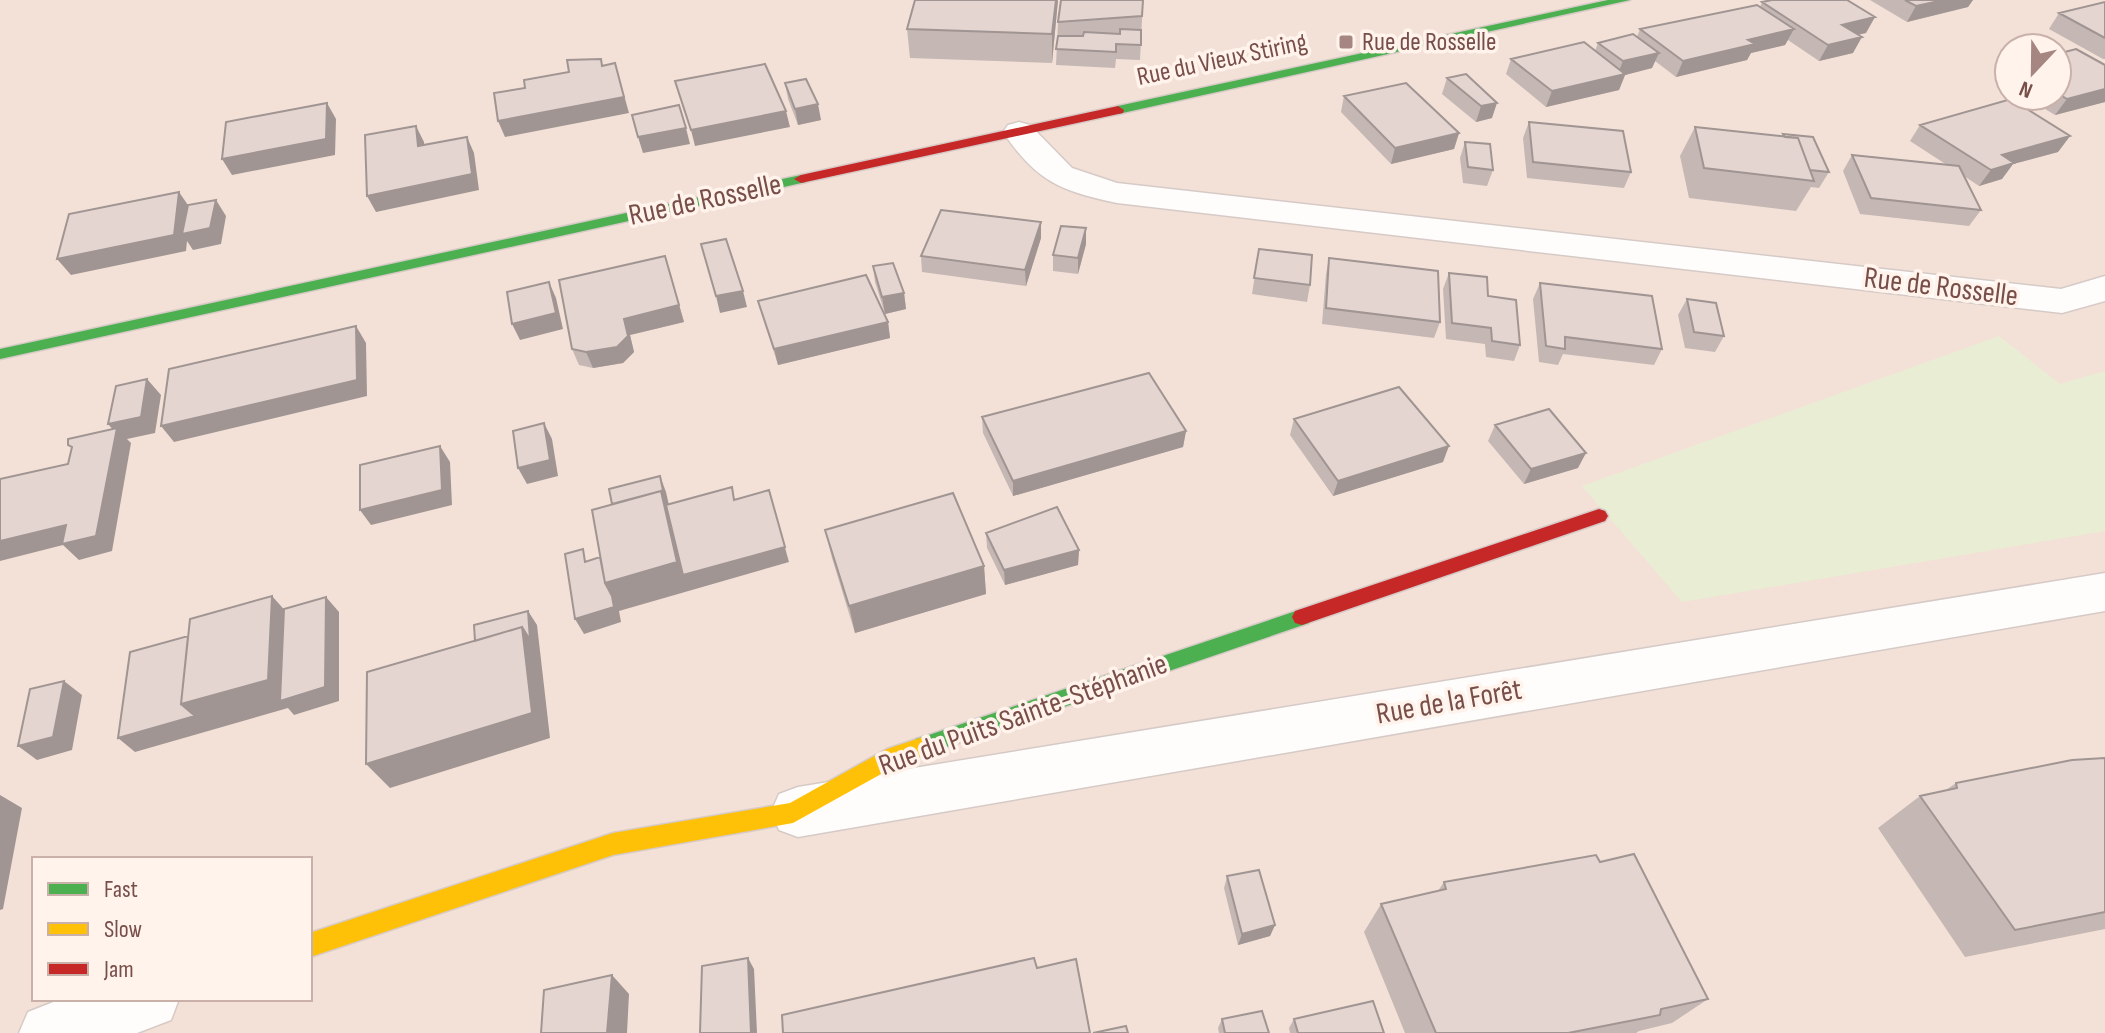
<svg xmlns="http://www.w3.org/2000/svg" width="2105" height="1033" font-family="'Sofia Sans Condensed',sans-serif">
<style>
.residential{fill:#f3e1d8;fill-rule:evenodd}
.green{fill:#e9edd3}
.lines{fill:none;stroke-linecap:round;stroke-linejoin:round}
.street-casing{stroke:#d6cac6;stroke-width:3}
.fast-casing{stroke:#d7cac6;stroke-width:3}
.slow-casing{stroke:#d7cac6;stroke-width:3}
.jam-casing{stroke:#d7cac6;stroke-width:3}
.street{fill:#fefdfc;fill-rule:evenodd}
.fast{fill:#4caf50;fill-rule:evenodd}
.slow{fill:#ffc107;fill-rule:evenodd}
.jam{fill:#c62828;fill-rule:evenodd}
.wall{fill:#c5b7b4}
.shaded-wall{fill:#a09592}
.building{fill:#e5d5d1;stroke:#a09592;stroke-width:2}
.poi-dot{fill:#a58681;stroke:#fff3eb;stroke-width:3}
.labels{text-anchor:middle;dominant-baseline:central;stroke-width:7;stroke-linejoin:round;paint-order:stroke}
.far-poi-label{font-size:26px;fill:#784e48;stroke:#fff3eb;text-anchor:start}
.far-street-label{font-size:26px;fill:#784e48;stroke:#fff3eb}
.street-label{font-size:30px;fill:#784e48;stroke:#fff3eb}
</style>
<rect width="100%" height="100%" fill="#f8efea"/>
<path class="residential" d="M0,0H2105V1033H0ZM2009,48H2057V96H2009ZM34,859H310V999H34Z"/>
<path class="green" d="M1999,336L2060,384L2105,371V531L1682,602L1582,486Z"/>
<g class="lines">
<g class="street-casing">
<path id="street" d="M1019,122L1030,125L1072,168L1117,183L2061,289L2105,276V301L2062,313L1117,203C1060,191 1036,181 1003,132L1008,125Z
M2105,573V611L798,837L779,830L771,812L779,794L798,787Z
M61,999H179L171,1020L137,1033H19L28,1012Z"/>
</g>
<g class="fast-casing">
<path id="fast" d="M1608,0H1630L1118,114L1112,110L1118,106Z
M801,175L806,176V182L0,359V349Z
M1302,609L1309,611L1312,617L1309,623L923,755L916,753L913,746L916,739L923,737Z"/>
</g>
<g class="slow-casing">
<path id="slow" d="M923,737L930,739L933,746L930,753L901,763L793,823L613,855L310,957V933L613,833L790,803L887,749Z"/>
</g>
<g class="jam-casing">
<path id="jam" d="M1118,106L1124,110L1123,113L801,183L794,179L801,175Z
M1599,509L1605,511L1608,516L1605,521L1302,625L1295,623L1292,617L1295,611Z"/>
</g>
<use href="#street" class="street"/>
<use href="#fast" class="fast"/>
<use href="#slow" class="slow"/>
<use href="#jam" class="jam"/>
</g>
<path class="wall" d="M915,0H1058L1052,63L910,58L907,29Z
M1143,0L1140,60L1116,59L1115,68L1056,65L1058,22Z
M1870,0H1973L1968,7L1907,22Z
M1762,2L1866,33L1857,35L1853,53L1819,61L1788,40L1785,45L1751,53L1747,60L1676,77L1655,61L1652,68L1625,75L1619,90L1546,107L1506,74L1511,59L1595,51L1598,43L1637,37L1640,29L1760,7Z
M2105,2V59H2103L2049,29L2059,13Z
M2057,54L2105,65V102L2055,115L2024,96H2057Z
M2009,67V87L1999,81Z
M1466,74L1492,118L1476,122L1442,94L1447,78Z
M785,83L821,120L798,125L788,99Z
M1344,96L1459,133L1454,149L1391,164L1341,112Z
M1529,122L1631,172L1624,188L1527,178L1523,138Z
M1920,125L2070,136L2058,152L2013,164L2002,179L1979,186L1964,176L1981,210L1969,226L1860,214L1843,171L1852,155L1947,165L1910,141Z
M1695,127L1782,137L1783,134L1829,172L1819,188L1811,187L1796,211L1689,198L1680,156Z
M1465,142L1493,170L1487,186L1463,183L1460,158Z
M1041,238L1026,286L922,272L921,256Z
M1086,244L1078,274L1053,271V255Z
M1259,249L1310,285L1307,302L1252,294Z
M665,256L684,322L630,335L634,352L623,363L593,368L579,365L572,349Z
M1329,258L1440,322L1434,338L1322,324L1326,274Z
M873,266L904,293L906,309L885,314L875,282Z
M1449,273L1488,296L1520,345L1514,361L1486,357L1485,344L1446,339L1443,289Z
M1540,283L1662,349L1654,365L1563,354L1558,365L1539,362L1533,299Z
M1687,299L1724,336L1715,352L1685,348L1678,315Z
M758,301L888,322L890,338L778,365Z
M982,417L1186,431L1183,447L1013,496L983,433Z
M1294,419L1443,462L1333,496L1290,435Z
M1495,425L1578,468L1524,484L1488,441Z
M825,530L984,566L986,594L855,633L832,558Z
M986,533L1079,550L1078,565L1005,585L987,548Z
M2105,758V929L1965,957L1878,828L1920,796L1946,790L1956,783Z
M1600,862L1708,999L1672,1023L1639,1031L1636,1033H1405L1364,932L1381,904L1438,891L1444,882Z
M1227,877L1275,925L1270,936L1238,945L1224,888Z
M1222,1019L1269,1033H1219L1218,1028Z
M1294,1019L1384,1033H1290L1289,1028Z"/>
<path class="shaded-wall" d="M1056,0H1058L1052,63V34Z
M1944,0H1973L1968,7L1907,22L1916,6Z
M1875,17L1866,33L1833,40L1842,25Z
M1794,29L1785,45L1751,53L1747,60L1676,77L1683,61L1748,40Z
M1862,37L1853,53L1819,61L1828,45Z
M1659,53L1652,68L1625,75L1619,90L1546,107L1552,91L1617,76L1623,61Z
M615,63L629,113L505,137L498,121Z
M2105,89V102L2055,115L2067,99Z
M327,103L336,119L335,155L232,175L222,159Z
M1497,103L1492,118L1476,122L1481,106Z
M818,104L821,120L798,125L795,109Z
M786,111L790,127L695,146L691,130Z
M416,126L424,142L425,162L418,146Z
M686,128L690,144L643,153L638,137Z
M1459,133L1454,149L1391,164L1395,148Z
M2070,136L2058,152L2013,164L2002,179L1979,186L2002,155Z
M467,137L474,153L479,190L376,212L367,196Z
M179,192L190,208L216,200L226,216L221,244L193,250L187,241L186,251L71,275L57,259Z
M1041,222V238L1026,286L1025,270Z
M1086,228V244L1078,274V258Z
M665,256L684,322L630,335L634,352L623,363L593,368L586,352L624,319Z
M549,282L556,298L563,329L520,340L512,324Z
M743,291L747,307L720,313L716,296Z
M904,293L906,309L885,314L882,297Z
M888,322L890,338L778,365L774,349Z
M356,326L366,343L367,396L174,442L161,426Z
M147,379L161,395L155,433L127,439L131,443L112,551L79,560L63,545L0,561V541L116,433L108,424Z
M544,423L552,439L558,476L527,484L518,468Z
M1186,431L1183,447L1013,496V481Z
M440,446L450,462L452,505L371,525L360,510Z
M1449,446L1443,462L1333,496L1338,481Z
M1586,453L1578,468L1524,484L1531,469Z
M660,476L666,492L685,575L769,490L789,562L619,611L621,622L584,634L575,619L605,583L661,491Z
M1079,550L1078,565L1005,585L1004,570Z
M984,566L986,594L855,633L849,606Z
M272,596L297,624L326,597L339,612V701L294,715L288,708L135,752L118,738L181,704Z
M528,611L537,625L550,738L390,788L366,764L522,627Z
M64,681L82,695L72,750L37,760L18,746Z
M0,795L22,808L3,909L0,910Z
M1275,925L1270,936L1238,945L1242,934Z
M748,958L754,969L757,1033H751Z
M612,975L629,994L627,1033H607Z"/>
<path class="building" d="M915,0H1056L1052,34L907,29Z
M1061,0H1143L1142,16L1058,22Z
M1772,0H1847L1875,17L1842,25L1862,37L1828,45L1762,2Z
M1905,0H1944L1916,6Z
M2105,2V38L2059,13Z
M1757,5L1794,29L1748,40L1755,44L1683,61L1640,29Z
M1120,29L1141,30V45L1116,44V52L1056,49L1058,36H1083L1084,32L1120,34Z
M1633,34L1659,53L1623,61L1598,43Z
M1584,42L1625,74L1552,91L1511,59Z
M2076,49L2105,65V89L2067,99L2057,93V54Z
M601,59L602,66L615,63L624,97L498,121L494,93L525,88L524,80L569,72L567,60Z
M765,64L786,111L691,130L675,81Z
M1466,74L1497,103L1481,106L1447,78Z
M806,79L818,104L795,109L785,83Z
M1406,83L1459,133L1395,148L1344,96Z
M2011,99L2070,136L2002,155L2014,163L1991,170L1920,125Z
M327,103L326,139L222,159L226,122Z
M679,105L686,128L638,137L632,115Z
M1529,122L1623,131L1631,172L1533,162Z
M416,126L418,146L467,137L472,174L367,196L365,135Z
M1695,127L1798,138L1814,181L1704,168Z
M1783,134L1813,137L1829,172L1810,170L1798,138L1785,137Z
M1465,142L1490,144L1493,170L1468,167Z
M1852,155L1959,166L1981,210L1871,198Z
M179,192L174,235L57,259L69,214Z
M216,200L210,228L182,234L188,205Z
M941,210L1041,222L1025,270L921,256Z
M1061,226L1086,228L1078,258L1053,255Z
M726,239L743,291L716,296L701,244Z
M1259,249L1312,255L1310,285L1254,278Z
M665,256L679,305L624,319L628,336L617,347L586,352L572,349L559,280Z
M1329,258L1438,271L1440,322L1326,308Z
M893,263L904,293L882,297L873,266Z
M1449,273L1487,277L1488,296L1516,300L1520,345L1492,341L1491,328L1452,323Z
M866,275L888,322L774,349L758,301Z
M549,282L556,313L512,324L507,292Z
M1540,283L1652,296L1662,349L1565,337V349L1546,346Z
M1687,299L1716,303L1724,336L1694,332Z
M356,326L357,380L161,426L169,369Z
M1149,373L1186,431L1013,481L982,417Z
M147,379L141,417L108,424L116,386Z
M1399,387L1449,446L1338,481L1294,419Z
M1549,409L1586,453L1531,469L1495,425Z
M544,423L550,460L518,468L513,431Z
M117,428L96,536L62,544L66,525L0,541V479L68,464L72,447L68,445V439Z
M440,446L442,490L360,510V465Z
M660,476L666,505L661,491L612,504L609,489Z
M732,487L734,500L769,490L785,547L683,575L666,505Z
M661,491L677,562L605,583L592,510Z
M953,493L984,566L849,606L825,530Z
M1057,507L1079,550L1004,570L986,533Z
M583,549L585,562L600,557L605,583L612,596L614,607L575,619L565,554Z
M272,596L268,680L181,704L190,619Z
M326,597L325,687L280,701L284,609Z
M528,611L530,640L522,627L475,641L474,625Z
M522,627L532,713L366,764L367,672Z
M188,636L181,704L195,716L118,738L130,652Z
M64,681L53,737L18,746L30,689Z
M2105,758V912L2015,930L1920,796L1957,788L1956,783L2072,760Z
M1634,854L1708,999L1661,1009L1660,1015L1568,1033H1436L1381,904L1446,889L1444,882L1596,855L1600,862Z
M1259,870L1275,925L1242,934L1227,876Z
M748,958L751,1033H700L702,966Z
M1034,958L1037,968L1076,959L1090,1033H783L782,1015Z
M612,975L607,1033H541L544,990Z
M1373,1001L1384,1033H1298L1294,1019Z
M1262,1011L1269,1033H1225L1222,1019Z
M1126,1026L1128,1033H1093Z"/>
<rect class="poi-dot" x="1338" y="34" width="16" height="16" rx="4"/>
<g class="labels">
<g class="far-poi-label">
<text x="1362" y="42">Rue de Rosselle</text>
</g>
<g class="far-street-label">
<text transform="translate(1222 60) rotate(-12)">Rue du Vieux Stiring</text>
</g>
<g class="street-label">
<text transform="translate(705 200) rotate(-12)">Rue de Rosselle</text>
<text transform="translate(1941 287) rotate(7)">Rue de Rosselle</text>
<text transform="translate(1449 702) rotate(-10)">Rue de la Forêt</text>
<text transform="translate(1023 715) rotate(-20)">Rue du Puits Sainte-Stéphanie</text>
</g>
</g>
<rect x="32" y="857" width="280" height="144" fill="#fff3eb" stroke="#c9b1aa" stroke-width="2"/>
<rect x="48" y="883" width="40" height="12" fill="#4caf50" stroke="#c9b1aa" stroke-width="2"/>
<text x="104" y="897" font-size="24" fill="#784e48">Fast</text>
<rect x="48" y="923" width="40" height="12" fill="#ffc107" stroke="#c9b1aa" stroke-width="2"/>
<text x="104" y="937" font-size="24" fill="#784e48">Slow</text>
<rect x="48" y="963" width="40" height="12" fill="#c62828" stroke="#c9b1aa" stroke-width="2"/>
<text x="104" y="977" font-size="24" fill="#784e48">Jam</text>
<g transform="translate(2033 72) rotate(202)"><circle r="38" fill="#fff3eb" stroke="#c9b1aa" stroke-width="2"/>
<path d="M0-6L14 30L0 20L-14 30Z" fill="#a58681"/>
<text y="-12" font-size="22" font-weight="bold" text-anchor="middle" fill="#784e48">N</text>
</g>
</svg>
